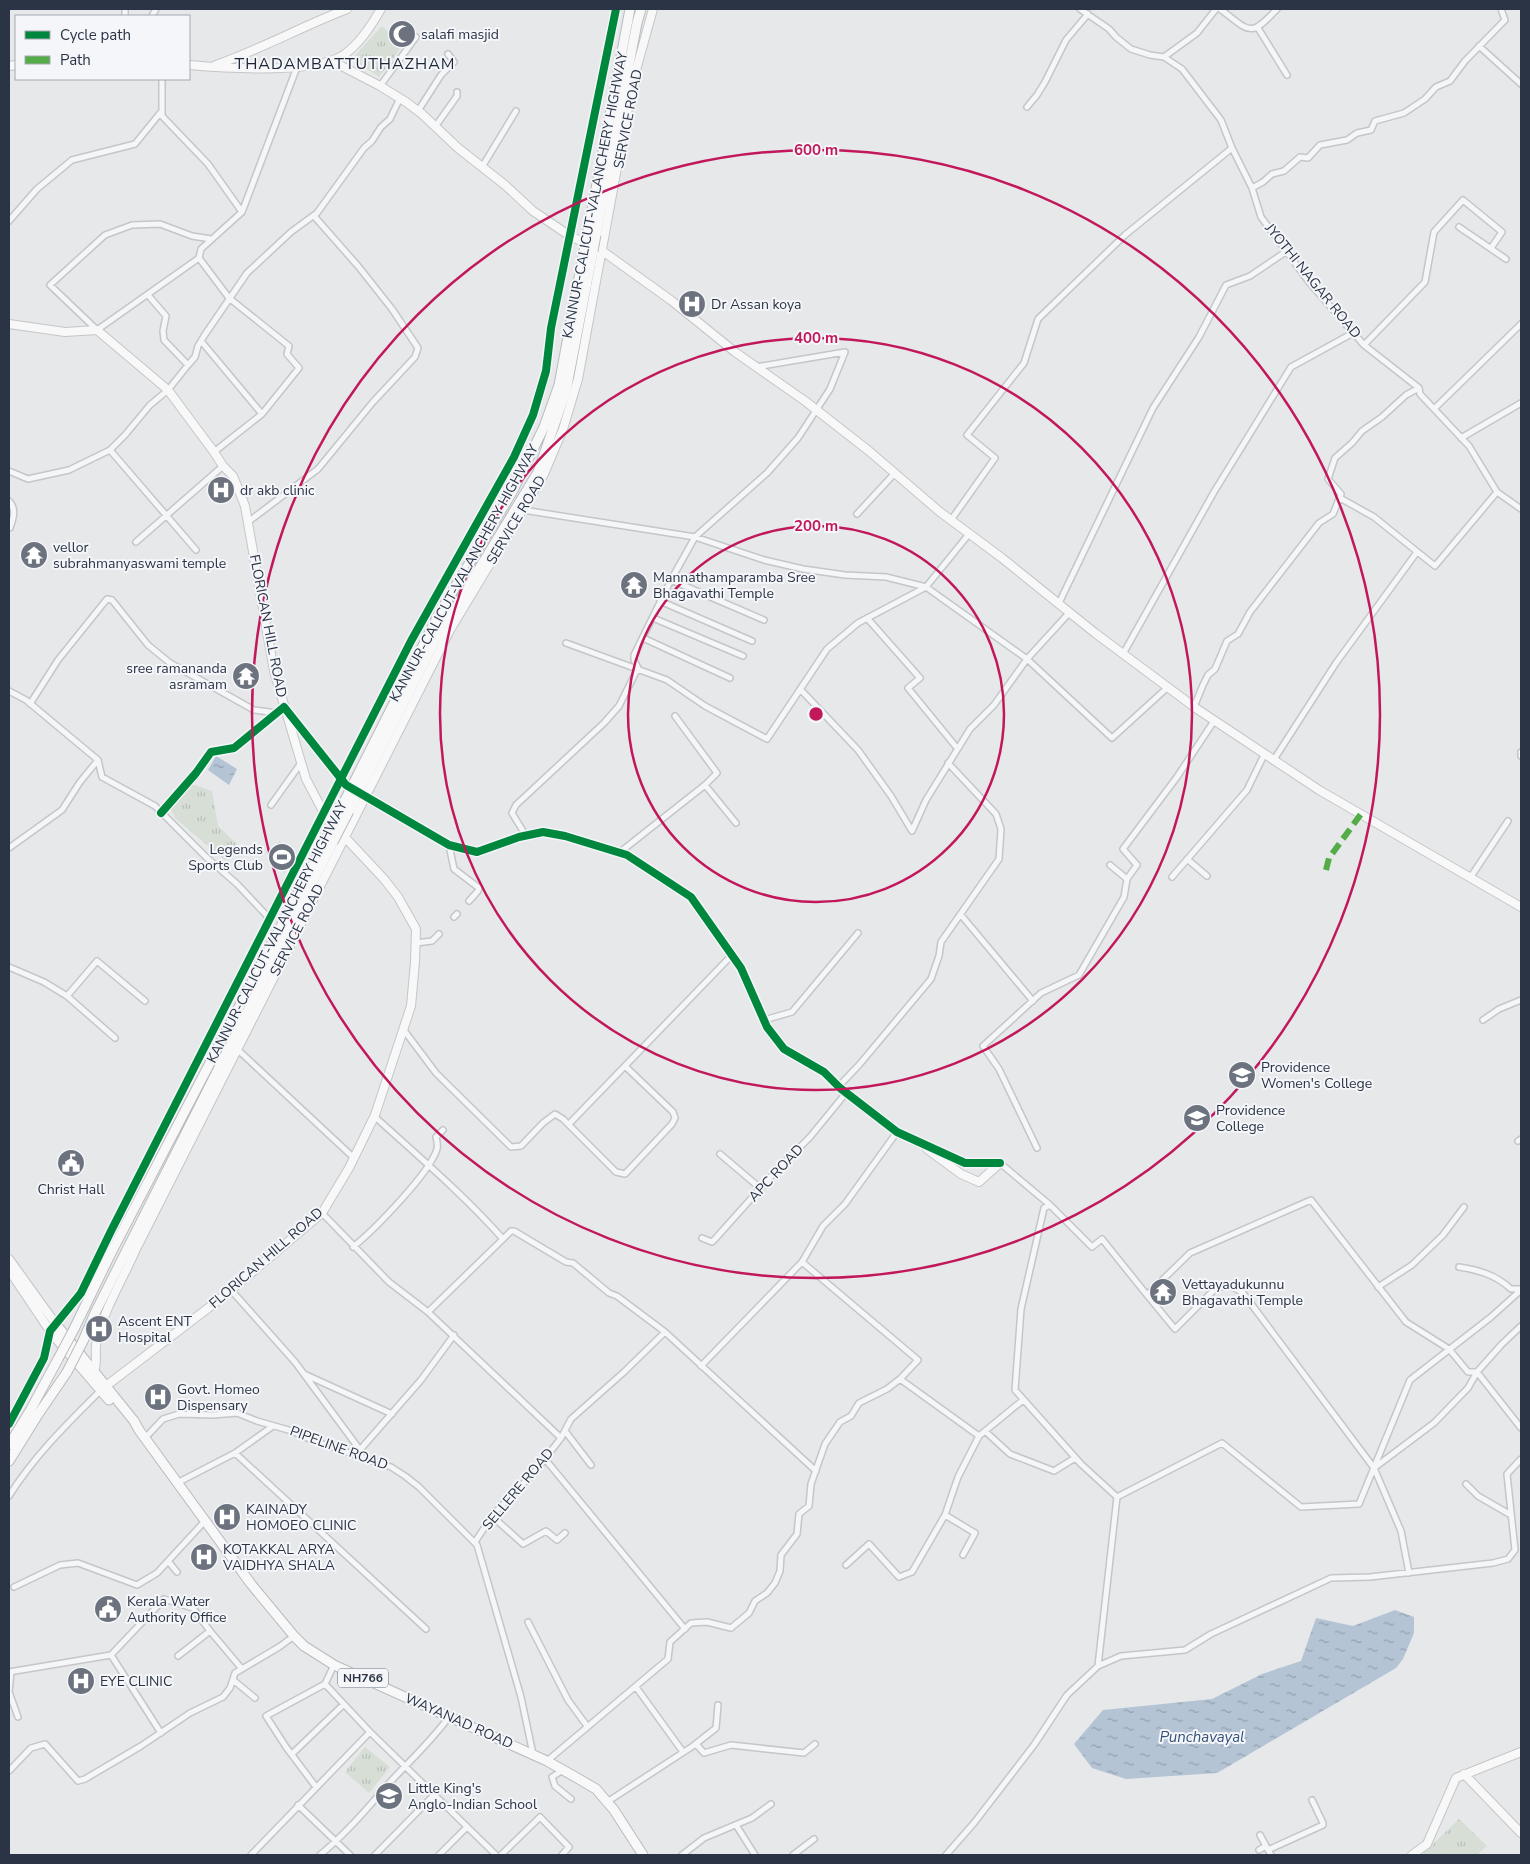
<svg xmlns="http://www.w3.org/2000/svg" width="1530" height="1864" font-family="'Nunito Sans',sans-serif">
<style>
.park{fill:url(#park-tufts)}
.pitch{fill:#d6ded6}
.water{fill:url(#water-ripples)}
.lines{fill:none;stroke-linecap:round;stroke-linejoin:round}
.stream{stroke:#b4c4d5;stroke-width:2}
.street-casing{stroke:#c4c6c8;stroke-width:8}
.secondary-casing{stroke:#c4c6c8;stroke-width:10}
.primary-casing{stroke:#c2c5c8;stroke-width:10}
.highway-casing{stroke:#b8bbbf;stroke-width:11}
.street{stroke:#f5f6f7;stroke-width:5}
.secondary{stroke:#f8f8f8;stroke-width:8}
.primary{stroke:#f8f8f8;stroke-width:8}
.highway{stroke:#f8f8f8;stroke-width:9}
.highway-bridge-casing{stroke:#b8bbbf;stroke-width:11;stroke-linecap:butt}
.highway-bridge{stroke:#f8f8f8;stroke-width:9}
.quiet{stroke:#54ac47;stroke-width:6;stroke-dasharray:12 6;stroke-linecap:butt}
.cycleway-casing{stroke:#f4f6f9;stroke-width:11}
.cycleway{stroke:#00873e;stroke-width:8}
.ring{fill:none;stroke:#c2185b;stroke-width:2.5}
.labels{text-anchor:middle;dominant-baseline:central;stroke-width:4;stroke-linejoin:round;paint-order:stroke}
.shield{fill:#f4f6f9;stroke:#676e7b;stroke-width:1}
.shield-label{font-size:12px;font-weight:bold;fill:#2b3445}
.poi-label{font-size:14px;fill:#2b3445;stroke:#f4f6f9;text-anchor:start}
.street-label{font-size:14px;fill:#2b3445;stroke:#f4f6f9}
.water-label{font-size:15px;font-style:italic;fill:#34527a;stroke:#f4f6f9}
.quarter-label{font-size:16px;letter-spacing:1px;fill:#1d2536;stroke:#f4f6f9}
.centre{fill:#c2185b;stroke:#f4f6f9;stroke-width:2.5}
.ring-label{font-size:15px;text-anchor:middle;font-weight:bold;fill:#c2185b;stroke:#f4f6f9;stroke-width:4;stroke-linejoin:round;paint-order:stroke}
</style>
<defs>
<pattern id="park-tufts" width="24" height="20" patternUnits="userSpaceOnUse" patternTransform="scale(1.25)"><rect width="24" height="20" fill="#d6ded6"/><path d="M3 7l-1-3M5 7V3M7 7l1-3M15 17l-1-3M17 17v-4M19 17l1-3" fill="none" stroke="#b8bfb9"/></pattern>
<pattern id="water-ripples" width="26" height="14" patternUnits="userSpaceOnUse" patternTransform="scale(1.25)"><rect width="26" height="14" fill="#b4c4d5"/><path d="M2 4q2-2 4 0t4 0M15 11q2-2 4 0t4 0" fill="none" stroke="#93a0af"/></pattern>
</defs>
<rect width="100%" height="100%" fill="#e6e8ea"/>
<path class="park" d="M382,26L402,46L379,77L352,59Z
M192,784L212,791L218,826L238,845L225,860L176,819L168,805Z
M365,1747L390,1767L369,1793L345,1772Z
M1459,1819L1487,1846L1477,1855H1422Z"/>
<path class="pitch" d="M280,841L296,860L284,873L267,854Z"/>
<path class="water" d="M216,756L237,769L229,785L208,770Z
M1395,1610L1414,1617V1633L1403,1659L1396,1668L1217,1773L1126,1779L1092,1768L1074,1744L1103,1710L1212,1699L1262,1674L1301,1661L1316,1618L1353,1626Z"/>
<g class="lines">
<path class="stream" d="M15,9H17"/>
<g class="street-casing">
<path id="street" d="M1080,9L1109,29L1116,37L1131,49L1150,55L1164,57L1182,69L1221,120L1232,148L1252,188L1261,217L1309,282L1364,345L1419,388L1420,394L1469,446L1497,492L1521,509
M1220,9C1250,31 1249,39 1277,9
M125,16V9
M152,16L156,9
M1258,28L1287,75
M1479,46L1521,84
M1164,57L1197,33L1216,9
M162,79V116L208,164L242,212L201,249L199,258L229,298L289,346L287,354L299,368L262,414
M380,86L416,37
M1027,107L1037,95L1045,82L1066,40L1088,14
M418,111L441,75L454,62L448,54
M435,127L457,96V92
M482,167L516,111
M1252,188L1263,182L1272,174L1284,171L1300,157L1308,158L1320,145L1347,140L1357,133L1371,130L1375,121L1404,113L1425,99L1436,87L1450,81L1465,61L1505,20L1501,9
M242,212L297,67
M9,221L37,189L72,160L135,144L161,112
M1459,227L1506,259
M199,258L97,330L50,285L105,235L132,225L160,224L192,236L211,239
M148,295L166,316L163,331L164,340L188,365
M201,341L262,414L214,452
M1364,345L1425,282L1434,232L1463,200L1502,232L1491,248
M1434,409L1521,324
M1461,438L1521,403
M110,450L196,550
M9,471L28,479L69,470L110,450L125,435L150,405L168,390L188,365L195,357L198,346L204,336L247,273L291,232L317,213L364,148L372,141L381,127L390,119L400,98
M1340,498L1374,517L1435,566L1497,492
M9,501C17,509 13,519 10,528
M523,510L695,537L767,473L798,438L830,389L845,352L756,367
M857,514L894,474
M951,520L995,458L967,435L1024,363L1038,319L1125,235L1232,148
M248,522L318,469L373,402L415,357L418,348L392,309L358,266L314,216
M136,542L223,466
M671,580L695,537L764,560L803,569L845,575L886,577L926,587L969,534
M660,601L752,641
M1059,603L1153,408L1199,337L1226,285L1250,276L1287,251
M653,618L743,656
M867,618L920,678L908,688L957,748
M643,638L730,678
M566,643L667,680L705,706L767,739L827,649L858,623L926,587L1027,659L1070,612
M1123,654L1214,492L1291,367L1353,333
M800,689L858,750L891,796L912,831L926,800L970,729L994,705L1027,659L1112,738L1168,687
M9,691L26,700L98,760L102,777L155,806L206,857L237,884L270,919
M30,704L58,660L107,599L112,600L148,645L170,663L254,710L277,713
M1194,707L1203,685L1208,675L1215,669L1227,641L1238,634L1250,612L1319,523L1333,514L1341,494L1328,479L1335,458L1352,443L1362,431L1382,417L1406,395L1419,388
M675,716L717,773L705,785
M1521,752V756
M1273,761L1336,663L1417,552
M271,805L301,763
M161,813L196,773L211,752L234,748L284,707
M526,836L512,813L516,805L604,723L619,706L638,668L634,660V655L671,580L764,620
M449,845L454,869L479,888L478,891L469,901
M9,848L62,810L80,782L98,760
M619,853L705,785L736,823
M1187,859L1207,876
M1110,865L1127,879
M1172,877L1247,790L1264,755
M1470,878L1508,821
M961,915L1033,1001
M454,917L457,914
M416,943L432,941L439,934
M9,967L44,982L67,996L115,1038
M67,996L97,961L145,1001
M764,1020L792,1012L858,933
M1483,1020L1499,1009L1521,1000
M403,1029L436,1073L511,1147L521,1146L543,1123L555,1114L563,1119L616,1172L625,1174L672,1124L675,1118L673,1112L625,1066
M237,1049L354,1158
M838,1087L859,1065L931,979L939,956L941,942L999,859L1001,829L996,814L948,763
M374,1116C418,1156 463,1194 503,1239
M569,1124L732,955
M1518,1141L1521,1139
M1037,1148L999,1069L983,1046L1041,993L1079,975L1124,897L1127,879L1137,865L1123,849L1177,777L1214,721
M720,1154L760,1188
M1000,1163L1050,1205
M322,1213L389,1282L428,1312L561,1438
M702,1238L712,1242L715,1239L775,1172L810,1137L846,1093
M353,1247C374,1230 430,1173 437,1149C438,1146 437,1141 436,1137L443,1130
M1459,1267C1479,1270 1496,1275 1511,1289H1521
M1378,1287L1412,1265L1443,1235L1464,1207
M231,1290L295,1362L360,1450
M1147,1295L1175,1329L1216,1288L1230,1285L1243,1293L1374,1468L1434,1423L1468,1388L1477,1372L1502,1344L1521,1326
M428,1312L503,1239L511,1231H514L566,1262L573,1263L609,1293L617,1296L665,1332
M701,1366L802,1262L823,1226L845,1204L897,1132
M304,1374L392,1414
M900,1379L979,1436
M565,1431L591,1465
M985,1431L1010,1454L1054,1471L1075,1458
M145,1438L163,1419L179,1414L213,1415L237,1413L257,1421L292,1431L314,1441L391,1467L405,1476L419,1487L477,1545L521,1697L533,1754
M359,1451L421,1380L454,1335
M235,1453L426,1629
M545,1459L685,1629
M1374,1468L1401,1531L1409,1573
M177,1483L235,1453L273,1426
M1466,1484L1478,1496L1511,1515
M9,1496C35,1455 67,1424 101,1390
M1117,1497L1081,1464L1015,1390L1021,1309L1044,1208L1050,1205L1092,1247L1102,1239L1147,1295L1190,1253L1311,1200L1406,1322L1449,1349L1468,1372H1477L1521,1428
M945,1515L958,1477L979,1436L1023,1400
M492,1516L523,1544L546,1531L557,1540L565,1533
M475,1542L492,1516L537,1469L561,1438L571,1419L624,1372L665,1332L816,1471
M168,1561L177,1572
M846,1565L869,1544L899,1577L912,1572L945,1515L975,1533L963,1555
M14,1587L60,1565L78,1563L137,1585L157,1573L204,1522
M528,1622L568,1700L587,1726
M111,1655L161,1733
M178,1656L210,1631
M334,1665L325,1684L370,1732L496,1855
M1098,1666L1117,1497L1222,1443L1301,1507L1359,1504L1410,1380L1491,1317L1521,1290
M9,1672L111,1655L164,1599L193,1608L210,1631L242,1669
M11,1672L9,1692L18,1717
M233,1680L255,1698
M636,1687L683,1752
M696,1744L704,1753L731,1745L804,1753L815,1744
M292,1754L344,1704
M547,1761L668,1659L670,1642L691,1623L707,1622L731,1628L749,1613L755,1601L767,1593L775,1583L780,1571L781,1555L797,1534L799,1514L809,1506L811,1484L825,1444L840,1422L851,1416L859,1403L887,1389L900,1379L918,1360L802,1262
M563,1770L552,1777L555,1786L571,1799
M9,1771L31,1748L45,1744L78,1781L85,1779L141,1746L190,1713L223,1697L230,1688L235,1673L279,1647L294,1636
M316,1787L286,1747L266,1716L325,1684
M607,1802L693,1746L716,1728L718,1705
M298,1805L350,1855
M736,1825L755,1855
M1260,1835L1266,1846
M1259,1850L1266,1846L1271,1855
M1268,1850L1323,1825V1823L1312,1800
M251,1855L370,1732
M320,1855C347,1833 369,1806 392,1780C412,1759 432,1740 449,1717
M375,1855L434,1795
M439,1855L467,1827
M501,1855L540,1817L569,1847L562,1855
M682,1855L704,1838L752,1818L771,1804
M793,1855L814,1839
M946,1855L974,1823L1034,1745L1067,1695L1098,1666L1121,1656L1185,1650L1211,1634L1331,1578L1370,1577L1493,1563L1508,1559L1515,1550L1507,1474L1521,1459"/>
</g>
<g class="secondary-casing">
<path id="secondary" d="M332,61L380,86L406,102L422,114L458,148L505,185L533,211L570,236L601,250L672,301L735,352L805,401L869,451L940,512L1002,558L1095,633L1197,709L1319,790L1521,907
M189,65C225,68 311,74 342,56C359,45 371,26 381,9
M216,65C261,49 303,26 347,9
M9,66L16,65
M9,324L65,332L97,330L168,390L214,452L223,466L233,476L245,506L274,671L306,779L326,817L384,879L398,897L416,929L415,962L411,1006L375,1115L349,1168L322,1213L224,1296L106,1386
M287,711L346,785L449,845L477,852L519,837L543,832L565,836L627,855L691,897L741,968L767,1027L784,1049L824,1072L840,1088L897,1132L965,1163H1000
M927,1149L961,1174L979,1182L1000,1163
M94,1372C98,1362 94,1351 97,1340C104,1309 123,1279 136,1249L450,630L544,474L563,429L578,379L633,81L653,9
M9,1424L44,1358L50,1331L81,1293L111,1231L411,641L514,457L533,415L546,371L551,328L616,9
M1464,1774L1521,1833
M1412,1855L1427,1844L1456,1778L1521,1752"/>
</g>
<g class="primary-casing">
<path id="primary" d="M9,1259L55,1323
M9,1270L50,1331"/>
</g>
<g class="highway-casing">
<path id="highway" d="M588,231L630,9
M596,235L637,23L641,9
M342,806L439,614L512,492L544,427L559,385L584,251
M349,811L434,643L538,472L566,391L593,251
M55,1323L134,1421L139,1430L251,1584L294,1636L304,1646L334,1665L547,1761L579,1779L596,1789L614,1810L643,1855
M74,1329L110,1255L326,840
M50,1331L109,1400
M83,1341L95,1313L333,842
M9,1445L31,1409L58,1359
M9,1461L37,1416L67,1372"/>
</g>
<use href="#street" class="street"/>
<use href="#secondary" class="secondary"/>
<use href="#primary" class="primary"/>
<use href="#highway" class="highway"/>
<g class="highway-bridge-casing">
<path id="highway-bridge" d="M584,251L588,231
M593,251L596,235
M326,840L342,806
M333,842L349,811
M58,1359L74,1329
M67,1372L83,1341"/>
</g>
<use href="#highway-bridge" class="highway-bridge"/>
<path class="quiet" d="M1326,870L1329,858L1361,814"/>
<g class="cycleway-casing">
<path id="cycleway" d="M161,813L196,773L211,752L234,748L284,707L346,785L449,845L477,852L519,837L543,832L565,836L627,855L691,897L741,968L767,1027L784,1049L824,1072L840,1088L897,1132L965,1163H1000
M9,1424L44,1358L50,1331L81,1293L111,1231L411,641L514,457L533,415L546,371L551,328L616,9"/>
</g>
<use href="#cycleway" class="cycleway"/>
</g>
<g class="ring">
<circle cx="816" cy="714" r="188"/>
<circle cx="816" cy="714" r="376"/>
<circle cx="816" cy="714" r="564"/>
</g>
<defs>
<g id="mosque-disc" transform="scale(1.4375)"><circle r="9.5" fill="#6c737f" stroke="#f4f6f9"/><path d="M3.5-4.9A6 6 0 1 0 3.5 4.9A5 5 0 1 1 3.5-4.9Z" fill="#fff"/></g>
<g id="hospital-disc" transform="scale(1.4375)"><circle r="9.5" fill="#6c737f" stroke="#f4f6f9"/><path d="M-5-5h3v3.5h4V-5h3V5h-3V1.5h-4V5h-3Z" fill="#fff"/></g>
<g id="temple-disc" transform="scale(1.4375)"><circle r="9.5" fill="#6c737f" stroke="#f4f6f9"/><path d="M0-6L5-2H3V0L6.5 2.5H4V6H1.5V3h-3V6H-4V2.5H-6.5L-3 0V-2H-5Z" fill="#fff"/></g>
<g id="stadium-disc" transform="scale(1.4375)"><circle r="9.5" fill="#6c737f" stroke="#f4f6f9"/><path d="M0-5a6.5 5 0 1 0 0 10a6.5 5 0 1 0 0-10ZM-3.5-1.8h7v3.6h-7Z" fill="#fff"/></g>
<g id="university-disc" transform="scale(1.4375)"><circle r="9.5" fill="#6c737f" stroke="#f4f6f9"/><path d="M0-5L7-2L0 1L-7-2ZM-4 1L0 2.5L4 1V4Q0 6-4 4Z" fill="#fff"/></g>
<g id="civic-disc" transform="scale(1.4375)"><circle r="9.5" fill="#6c737f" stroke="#f4f6f9"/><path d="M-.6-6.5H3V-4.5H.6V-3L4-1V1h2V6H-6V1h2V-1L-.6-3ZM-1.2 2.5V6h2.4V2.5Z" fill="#fff"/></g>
<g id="school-disc" transform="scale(1.4375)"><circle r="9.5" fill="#6c737f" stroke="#f4f6f9"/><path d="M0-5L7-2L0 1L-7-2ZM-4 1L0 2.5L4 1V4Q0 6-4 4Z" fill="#fff"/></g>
</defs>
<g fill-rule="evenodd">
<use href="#mosque-disc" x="402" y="34"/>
<use href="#hospital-disc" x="692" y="304"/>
<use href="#hospital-disc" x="221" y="490"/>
<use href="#temple-disc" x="34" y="555"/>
<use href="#temple-disc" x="634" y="585"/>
<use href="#temple-disc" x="246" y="676"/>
<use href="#stadium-disc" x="282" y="857"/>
<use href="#university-disc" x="1242" y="1075"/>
<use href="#university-disc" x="1197" y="1118"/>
<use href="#civic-disc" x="71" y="1163"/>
<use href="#temple-disc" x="1163" y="1292"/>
<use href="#hospital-disc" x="99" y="1329"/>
<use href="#hospital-disc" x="158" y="1397"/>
<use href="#hospital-disc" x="227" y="1517"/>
<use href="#hospital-disc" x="204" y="1557"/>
<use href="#civic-disc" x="108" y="1609"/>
<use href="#hospital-disc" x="81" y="1681"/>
<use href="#school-disc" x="389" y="1796"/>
</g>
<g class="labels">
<rect class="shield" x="338" y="1668.5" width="50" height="19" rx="4"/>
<g class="shield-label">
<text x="363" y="1678">NH766</text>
</g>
<g class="poi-label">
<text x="421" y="34">salafi masjid</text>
<text x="711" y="304">Dr Assan koya</text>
<text x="240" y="490">dr akb clinic</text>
<text x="53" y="547">vellor<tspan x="53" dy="16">subrahmanyaswami temple</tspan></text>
<text x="653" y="577">Mannathamparamba Sree<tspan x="653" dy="16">Bhagavathi Temple</tspan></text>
<text x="227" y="668" text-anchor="end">sree ramananda<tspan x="227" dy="16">asramam</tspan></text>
<text x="263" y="849" text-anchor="end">Legends<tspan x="263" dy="16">Sports Club</tspan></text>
<text x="1261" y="1067">Providence<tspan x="1261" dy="16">Women's College</tspan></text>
<text x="1216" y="1110">Providence<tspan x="1216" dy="16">College</tspan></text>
<text x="71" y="1189" text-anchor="middle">Christ Hall</text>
<text x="1182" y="1284">Vettayadukunnu<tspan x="1182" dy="16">Bhagavathi Temple</tspan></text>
<text x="118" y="1321">Ascent ENT<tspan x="118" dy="16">Hospital</tspan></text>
<text x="177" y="1389">Govt. Homeo<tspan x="177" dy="16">Dispensary</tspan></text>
<text x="246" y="1509">KAINADY<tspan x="246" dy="16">HOMOEO CLINIC</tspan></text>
<text x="223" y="1549">KOTAKKAL ARYA<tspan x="223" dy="16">VAIDHYA SHALA</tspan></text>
<text x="127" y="1601">Kerala Water<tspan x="127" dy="16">Authority Office</tspan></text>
<text x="100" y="1681">EYE CLINIC</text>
<text x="408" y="1788">Little King's<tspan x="408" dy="16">Anglo-Indian School</tspan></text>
</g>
<g class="street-label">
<text transform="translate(628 119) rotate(-79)">SERVICE ROAD</text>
<text transform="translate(595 195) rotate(-79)">KANNUR-CALICUT-VALANCHERY HIGHWAY</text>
<text transform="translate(1313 281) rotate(51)">JYOTHI NAGAR ROAD</text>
<text transform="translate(516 520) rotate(-59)">SERVICE ROAD</text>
<text transform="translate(464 573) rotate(-61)">KANNUR-CALICUT-VALANCHERY HIGHWAY</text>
<text transform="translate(268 626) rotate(79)">FLORICAN HILL ROAD</text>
<text transform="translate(297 930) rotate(-63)">SERVICE ROAD</text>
<text transform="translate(277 932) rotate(-63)">KANNUR-CALICUT-VALANCHERY HIGHWAY</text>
<text transform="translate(776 1173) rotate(-47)">APC ROAD</text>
<text transform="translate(266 1258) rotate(-41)">FLORICAN HILL ROAD</text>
<text transform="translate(339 1448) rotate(20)">PIPELINE ROAD</text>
<text transform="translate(518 1489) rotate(-50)">SELLERE ROAD</text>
<text transform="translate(459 1721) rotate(24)">WAYANAD ROAD</text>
</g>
<g class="water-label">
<text x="1202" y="1737">Punchavayal</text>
</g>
<g class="quarter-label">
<text x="345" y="64">THADAMBATTUTHAZHAM</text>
</g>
</g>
<circle cx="816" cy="714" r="8" class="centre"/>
<g class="ring-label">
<text x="816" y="155">600 m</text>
<text x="816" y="343">400 m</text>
<text x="816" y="531">200 m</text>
</g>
<rect width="1530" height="1864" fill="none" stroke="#2b3445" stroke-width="20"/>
<rect x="15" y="15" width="175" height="65" fill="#f4f6f9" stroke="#a4a8b1"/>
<rect x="25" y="31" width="25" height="8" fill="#00873e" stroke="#a4a8b1"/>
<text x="60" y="40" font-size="15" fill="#2b3445">Cycle path</text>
<rect x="25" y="56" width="25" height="8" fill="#54ac47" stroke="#a4a8b1"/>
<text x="60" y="65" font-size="15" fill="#2b3445">Path</text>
</svg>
